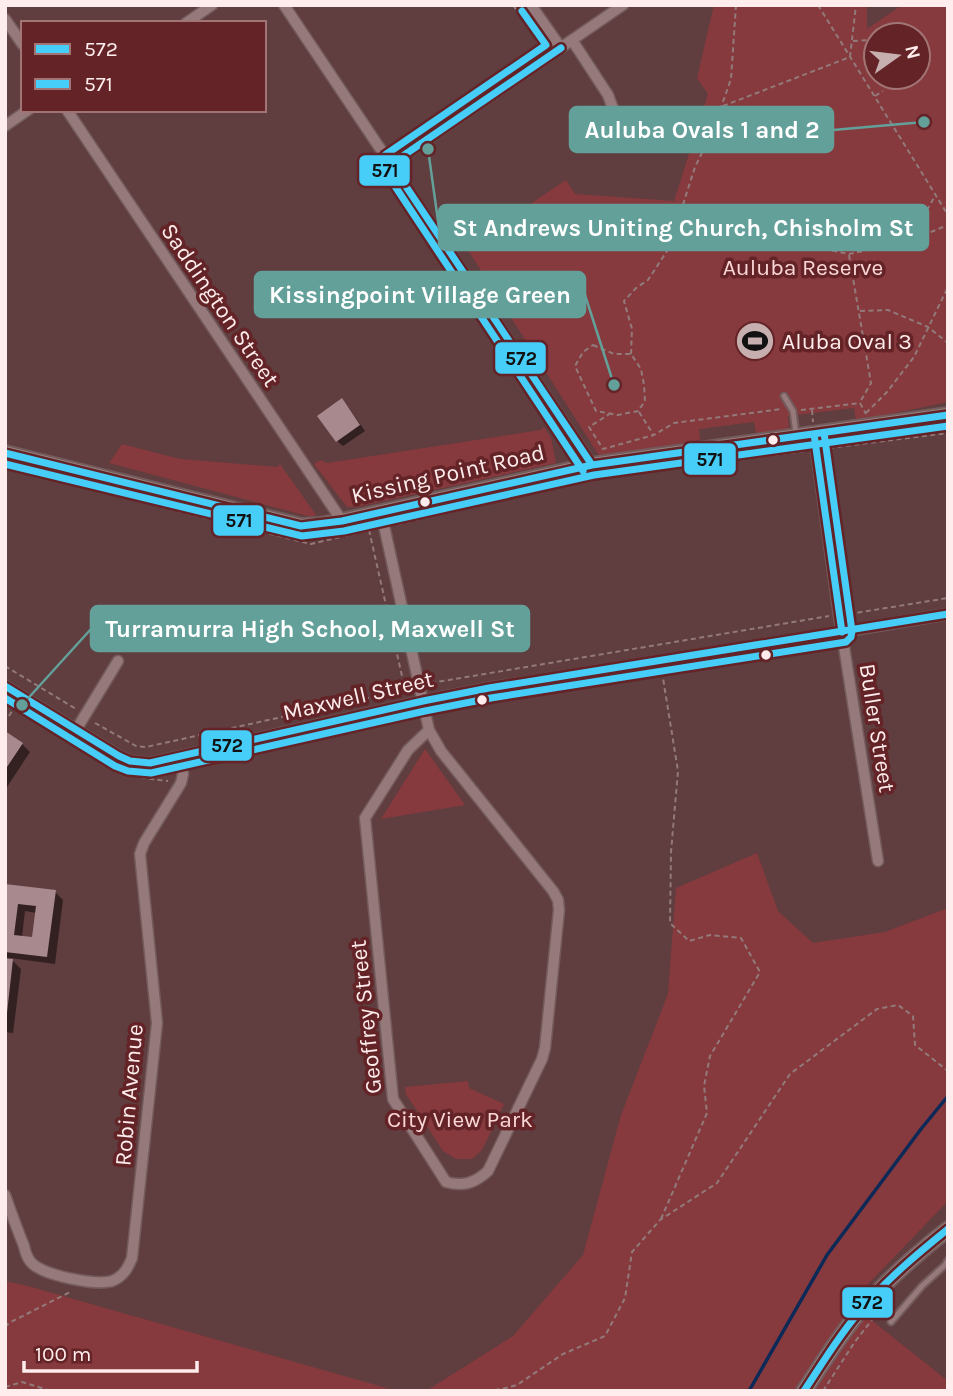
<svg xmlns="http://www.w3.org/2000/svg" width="953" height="1396" font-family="Karla,sans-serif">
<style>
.green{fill:#873a3e;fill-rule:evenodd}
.shadow{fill:#0007;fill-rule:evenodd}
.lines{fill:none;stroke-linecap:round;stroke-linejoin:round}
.stream{stroke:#0d2957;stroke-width:3.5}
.building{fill:#a7898e;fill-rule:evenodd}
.lane-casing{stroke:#735a5b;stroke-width:9}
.street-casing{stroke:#735a5b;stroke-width:13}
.secondary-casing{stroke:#735a5b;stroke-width:18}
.path{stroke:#937a7a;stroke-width:2;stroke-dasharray:5 3.5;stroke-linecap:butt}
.lane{stroke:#96797a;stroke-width:5}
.street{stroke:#96797a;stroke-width:10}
.secondary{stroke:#98817f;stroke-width:14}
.bus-1-casing{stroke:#632327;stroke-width:12}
.bus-2-casing{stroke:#632327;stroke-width:12}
.bus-1{stroke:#46cdf8;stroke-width:7}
.bus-2{stroke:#46cdf8;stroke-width:7}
.bus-dot{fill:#feedec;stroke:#632327;stroke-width:2.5}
.labels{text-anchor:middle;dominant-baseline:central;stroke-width:7;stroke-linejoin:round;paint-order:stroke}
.park-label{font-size:23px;fill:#fad7d6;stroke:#632327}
.street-label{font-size:23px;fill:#feedec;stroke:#632327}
.poi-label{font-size:23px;fill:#feedec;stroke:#632327;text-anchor:start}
.leader{fill:none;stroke:#63a09a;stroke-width:2.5}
.callout-dot{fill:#63a09a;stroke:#632327;stroke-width:2.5}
.callout{fill:#63a09a;stroke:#63a09a;stroke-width:2.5}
.callout-label{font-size:24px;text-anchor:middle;font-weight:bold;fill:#fff}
.line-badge{stroke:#632327;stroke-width:2.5}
.pale-badge-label{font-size:19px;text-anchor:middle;font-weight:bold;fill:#111}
</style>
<rect width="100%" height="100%" fill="#603d3e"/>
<path class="green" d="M714,5H867V29L902,5H948V402L856,421L854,408L788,416L789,429L756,433L754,422L699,429L700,440L600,457L466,247L566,180L575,194L674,201L708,94L697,78ZM876,35H918V77H876Z
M544,427L551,438L556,463L357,507H347L314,464L320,460L327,463L541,430Z
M122,444L180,459L277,467L280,464L316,515L311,517L109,463Z
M425,749L465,805L381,819Z
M757,853L778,911L813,943L885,932L948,908V1201L850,1303L948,1381V1391H426L513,1336L583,1255L621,1115L668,994L676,888Z
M468,1081L469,1088L504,1104L482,1150L472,1159H456L443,1151L406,1094L405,1087Z
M5,1281L28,1286L397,1391H5Z"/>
<path class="shadow" d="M347,406L365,431L343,446L337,441Z
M5,734L22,744L30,752L5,790Z
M5,886L55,892L63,900L55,964L10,958L21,969L13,1033L5,1032ZM25,911L37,913L34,939L22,937Z"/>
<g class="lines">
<path class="stream" d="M749,1391L827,1255L921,1129L948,1096"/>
</g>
<path class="building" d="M342,398L360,425L336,442L317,416Z
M5,731L23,743L5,770Z
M5,884L56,890L47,957L5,952ZM18,904L36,906L32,937L14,935Z
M5,958L13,959L7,1013H5Z"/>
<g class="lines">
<g class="lane-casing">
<path id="lane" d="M784,396L793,411L796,434
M891,1322L922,1286L945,1265L948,1260"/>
</g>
<g class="street-casing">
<path id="street" d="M284,5L592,465
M531,5L561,48
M5,19L23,45
M186,23L212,5
M572,40L608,95L615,114
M67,110L342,521
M5,126L28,110
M391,164L623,5
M814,434L839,615L878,861
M381,512L429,730L441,751L553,891L558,900L559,910L545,1048L542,1059L488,1171C475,1183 463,1187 446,1182L393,1099L365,818L408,750L429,730
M5,686L119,756L130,761L150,763L423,701L489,688L842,632L948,614
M76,730L118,661
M5,1195C11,1212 17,1229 24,1246C25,1251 27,1257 30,1261C39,1275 96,1286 112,1281C123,1277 128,1268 132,1258L157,1023L140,854L144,843L181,783L183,774L180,757"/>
</g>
<g class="secondary-casing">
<path id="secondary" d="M5,453L301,526L319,525L342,521L592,465L948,415
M804,1391C822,1364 839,1336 860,1311C887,1280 916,1254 948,1229"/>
</g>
<path class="path" d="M513,5L542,48
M818,5L948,215
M853,41L869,40
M875,96L883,91
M723,106L850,57L856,5
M910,240L935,196
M671,248L816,247L849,254L909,241L948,225
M849,255L871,383L860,402
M860,311L888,310L928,327L948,343
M593,345L614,354H631L641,369L644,385L645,401L638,411L618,415L596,411L575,366L583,352Z
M631,354L632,329L624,301L636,288L648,280L669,248L695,167L713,130L731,79L736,5
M801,410L860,403L866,414
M812,410L813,422
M639,412L653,434
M611,413L589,427L603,449L654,435L674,423L782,409
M866,413L887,392L914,357L948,287
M829,448L948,433
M5,468L311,544L373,529
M398,524L595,479L805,451
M369,530L402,676V683L398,691
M849,614L948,598
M5,666L76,709
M431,683L829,616
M9,716L15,706
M95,723L136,746L146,747L409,689
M117,768C132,777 150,779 168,781
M193,768L415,716
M661,1219L707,1113L704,1086L710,1056L760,972L741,938L710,935L689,941L670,923L671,852L678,771L662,672
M5,1327L9,1323L72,1291
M5,1387L22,1382L51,1391
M486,1391L502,1389L517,1385L563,1354L605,1336L625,1298L632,1252L660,1220L717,1183L790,1074L877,1009L898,1005L913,1016L915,1045L948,1071
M823,1391L854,1343L882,1307"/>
<use href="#lane" class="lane"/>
<use href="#street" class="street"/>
<use href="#secondary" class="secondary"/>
<g class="bus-1-casing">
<path id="bus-1" d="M391,164L592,465
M391,164L561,48
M814,434L842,632
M5,453L301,526L342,521L592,465L948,415
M5,686L119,756L130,761L150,763L423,701L489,688L948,614
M804,1391C822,1364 839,1335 860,1311C886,1280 917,1254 948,1229"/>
</g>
<g class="bus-2-casing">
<path id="bus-2" d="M522,11L546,45L385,155L381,160V165L583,471
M5,464L302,536L344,531L594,475L948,426
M5,698L115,766L128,771L151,773L425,711L491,698L846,642L851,637L852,631L824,433"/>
</g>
<use href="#bus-1" class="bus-1"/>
<use href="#bus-2" class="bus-2"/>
</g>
<defs>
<g id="stadium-disc" transform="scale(2.0125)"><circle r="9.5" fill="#c7afaf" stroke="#632327"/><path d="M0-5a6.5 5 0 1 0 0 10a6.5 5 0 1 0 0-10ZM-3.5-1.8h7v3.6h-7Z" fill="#111"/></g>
</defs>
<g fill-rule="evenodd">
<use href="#stadium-disc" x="755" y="341"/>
</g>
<g class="bus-dot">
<circle cx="773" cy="440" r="6"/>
<circle cx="425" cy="502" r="6"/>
<circle cx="766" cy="655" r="6"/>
<circle cx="482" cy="700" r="6"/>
</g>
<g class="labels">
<g class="park-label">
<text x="803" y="267">Auluba Reserve</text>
<text x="460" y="1119">City View Park</text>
</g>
<g class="street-label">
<text transform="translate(220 305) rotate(56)">Saddington Street</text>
<text transform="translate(448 474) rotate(-13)">Kissing Point Road</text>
<text transform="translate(358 696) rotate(-13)">Maxwell Street</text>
<text transform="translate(877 728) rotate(81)">Buller Street</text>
<text transform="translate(366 1017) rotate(-96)">Geoffrey Street</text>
<text transform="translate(129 1095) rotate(-85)">Robin Avenue</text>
</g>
<g class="poi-label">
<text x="782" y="341">Aluba Oval 3</text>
</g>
</g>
<path class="leader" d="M924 122L833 130M428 149L439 228M614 385L585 295M22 705L91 629"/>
<g class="callout-dot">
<circle cx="924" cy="122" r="7"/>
<circle cx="428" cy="149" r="7"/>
<circle cx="614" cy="385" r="7"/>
<circle cx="22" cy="705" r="7"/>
</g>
<g class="callout">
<rect x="570" y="107" width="263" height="45" rx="7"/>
<rect x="439" y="205" width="489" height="45" rx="7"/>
<rect x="255" y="272" width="330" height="45" rx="7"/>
<rect x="91" y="606" width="438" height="45" rx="7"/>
</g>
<g class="callout-label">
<text x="702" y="138">Auluba Ovals 1 and 2</text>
<text x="683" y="236">St Andrews Uniting Church, Chisholm St</text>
<text x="420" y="303">Kissingpoint Village Green</text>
<text x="310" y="637">Turramurra High School, Maxwell St</text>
</g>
<g class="line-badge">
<rect x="358" y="154" width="53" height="33" rx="7" fill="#46cdf8"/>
<rect x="494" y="341" width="53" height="34" rx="7" fill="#46cdf8"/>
<rect x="683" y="442" width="54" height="34" rx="7" fill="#46cdf8"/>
<rect x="212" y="504" width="53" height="33" rx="7" fill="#46cdf8"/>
<rect x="200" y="729" width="53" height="33" rx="7" fill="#46cdf8"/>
<rect x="841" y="1286" width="53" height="33" rx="7" fill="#46cdf8"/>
</g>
<g class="pale-badge-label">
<text x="385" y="177">571</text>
<text x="521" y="365">572</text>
<text x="710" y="466">571</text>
<text x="239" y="527">571</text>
<text x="227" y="752">572</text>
<text x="867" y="1309">572</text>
</g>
<rect width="953" height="1396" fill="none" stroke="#feedec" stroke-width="14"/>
<rect x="21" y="21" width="245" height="91" fill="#632327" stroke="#a17476" stroke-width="2"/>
<rect x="35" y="44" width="35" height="10" fill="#46cdf8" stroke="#a17476" stroke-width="2"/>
<text x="84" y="56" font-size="21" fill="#feedec">572</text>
<rect x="35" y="79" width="35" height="10" fill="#46cdf8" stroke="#a17476" stroke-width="2"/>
<text x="84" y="91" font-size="21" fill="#feedec">571</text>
<g transform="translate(897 56) rotate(76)"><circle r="33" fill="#632327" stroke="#a17476" stroke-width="2"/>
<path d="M0-5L12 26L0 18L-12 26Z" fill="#c7afaf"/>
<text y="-10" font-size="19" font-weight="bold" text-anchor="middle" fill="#feedec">N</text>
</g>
<path d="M24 1361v10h173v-10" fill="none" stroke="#feedec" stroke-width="3.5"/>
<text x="35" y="1361" font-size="21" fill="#feedec" stroke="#632327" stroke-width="5" paint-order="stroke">100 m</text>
</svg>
